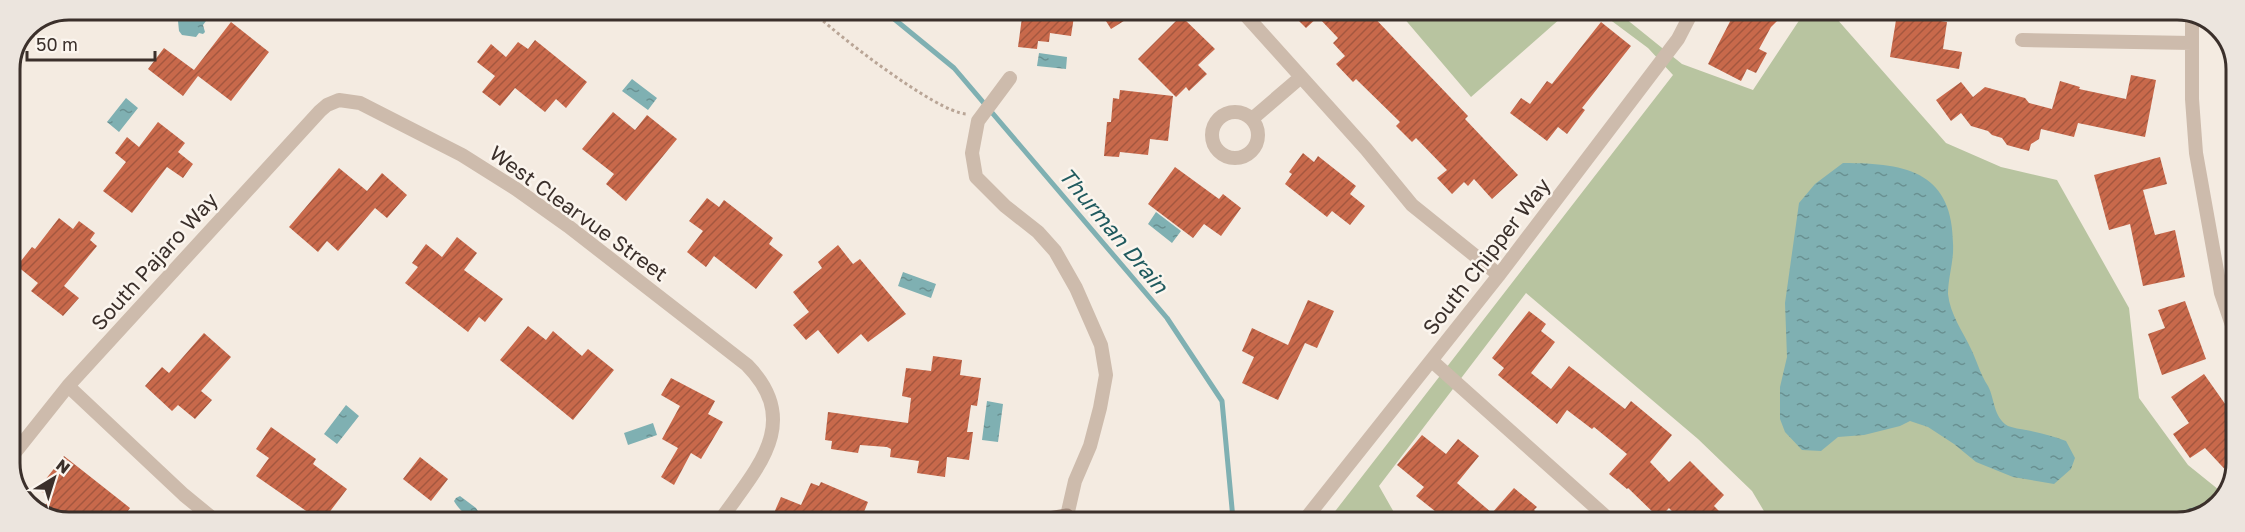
<svg xmlns="http://www.w3.org/2000/svg" width="2245" height="532" font-family="'Golos Text',sans-serif">
<style>
.grass{fill:#b8c4a0}
.water{fill:url(#water-ripples)}
.lines{fill:none;stroke-linecap:round;stroke-linejoin:round}
.stream{stroke:#7fb0b2;stroke-width:5}
.building{fill:url(#building-hatch)}
.path{stroke:#b9a596;stroke-width:3;stroke-dasharray:3 3;stroke-linecap:butt}
.street{stroke:#cdbbac;stroke-width:14}
.secondary{stroke:#a18a7d;stroke-width:15}
.labels{text-anchor:middle;dominant-baseline:central;stroke-width:5;stroke-linejoin:round;paint-order:stroke}
.street-label{font-size:21px;fill:#3b302b;stroke:#fbf5ee}
.water-label{font-size:22px;font-style:italic;fill:#1f5a5e;stroke:#fbf5ee}
.rim{fill:none;stroke:#3b302b;stroke-width:3}
</style>
<defs>
<pattern id="water-ripples" width="26" height="14" patternUnits="userSpaceOnUse" patternTransform="scale(1.5)"><rect width="26" height="14" fill="#7fb0b2"/><path d="M2 4q2-2 4 0t4 0M15 11q2-2 4 0t4 0" fill="none" stroke="#699091"/></pattern>
<pattern id="building-hatch" width="6" height="6" patternUnits="userSpaceOnUse" patternTransform="scale(1.5)"><rect width="6" height="6" fill="#c8694b"/><path d="M-1 1l2-2M0 6l6-6M5 7l2-2" fill="none" stroke="#a4573f"/></pattern>
</defs>
<rect width="100%" height="100%" fill="#f4ebe1"/>
<path class="grass" d="M1397,10H1570L1471,97Z
M1597,10H1615L1682,64L1753,90L1806,10H1829L1946,143L2001,167L2057,180L2129,308L2139,398L2188,465L2224,494L2215,508L2177,523H1771L1752,491L1698,439L1526,293L1379,486L1400,523H1326L1673,75L1648,48Z"/>
<path class="water" d="M198,9H207L209,11V17L203,25L205,32L203,34L199,33L196,37L182,35L179,31L178,21Z
M1039,53L1067,57L1066,69L1037,66Z
M632,79L657,98L648,110L622,91Z
M126,98L138,108L119,132L107,122Z
M1843,163C1912,163 1956,174 1953,253C1952,267 1948,281 1948,294C1950,314 1963,332 1971,349C1977,361 1980,374 1988,386C1995,399 1993,417 2008,426C2013,428 2021,429 2026,430C2040,433 2053,436 2066,441L2075,458L2071,469L2054,484L2013,477L1976,462L1954,444L1928,427L1910,421L1900,426L1864,435L1838,437L1821,451L1802,450L1785,432L1780,419V387L1787,357L1785,303L1799,203L1815,184Z
M1156,212L1181,231L1172,243L1148,224Z
M903,272L936,284L931,298L898,286Z
M987,401L1003,404L998,442L982,440Z
M346,405L359,416L337,444L324,434Z
M653,423L657,435L628,445L624,433Z
M460,496L476,508L479,513L475,519C467,518 458,508 454,501L456,498Z
M2214,501L2218,503L2215,508L2178,523L2188,509Z"/>
<g class="lines">
<path class="stream" d="M882,9L954,68L1167,318L1222,401L1233,519"/>
</g>
<path class="building" d="M1023,10H1075L1071,36L1050,33L1049,42L1038,41L1037,49L1018,47Z
M1099,10H1120L1127,19L1111,29Z
M1288,10H1346L1356,20L1367,10L1468,116L1465,119L1518,175L1492,199L1474,179L1468,186L1464,182L1452,194L1437,178L1447,170L1416,138L1412,142L1396,126L1400,122L1356,79L1353,82L1336,64L1345,56L1333,43L1338,38L1318,17L1306,28Z
M1736,10H1788L1771,27L1759,49L1767,53L1756,73L1747,69L1741,81L1708,64Z
M1897,14L1947,22L1943,49L1962,52L1959,69L1890,57Z
M1181,16L1215,49L1198,65L1207,74L1189,91L1186,87L1176,97L1138,59Z
M231,22L269,52L231,101L198,76L183,96L148,69L164,48L194,70Z
M1601,22L1631,46L1582,108L1585,110L1567,134L1558,127L1547,141L1510,113L1521,98L1530,104L1547,81L1552,84Z
M535,40L587,82L566,108L556,99L545,112L515,88L500,106L482,92L495,76L477,62L491,44L506,57L518,42L528,49Z
M2131,75L2156,80L2145,137L2078,123L2074,137L2041,129L2039,139L2031,144L2029,151L2007,145L2002,138L1992,135L1988,131L1971,126L1961,113L1951,121L1936,100L1961,82L1973,97L1985,87L2025,98L2029,103L2052,109L2060,81L2080,87L2079,89L2126,99Z
M1120,90L1173,96L1168,141L1150,139L1148,155L1120,152L1119,157L1104,156L1107,122H1111L1113,98L1119,99Z
M613,112L635,130L647,115L677,139L626,201L606,184L614,174L582,149Z
M158,122L185,143L178,152L193,164L183,178L167,167L132,213L103,191L126,162L115,153L127,137L139,147Z
M1303,153L1314,162L1318,156L1356,186L1350,194L1365,206L1350,225L1332,211L1327,217L1285,184L1292,174L1289,172Z
M2160,157L2167,184L2143,190L2155,235L2175,230L2185,277L2143,286L2130,224L2109,230L2094,175Z
M1175,167L1219,199L1223,194L1241,208L1221,236L1204,224L1193,238L1148,204Z
M339,168L367,191L382,173L407,195L387,218L375,208L338,251L327,241L318,252L289,227Z
M707,198L719,207L724,200L773,238L769,244L783,255L756,289L714,256L706,267L687,252L703,231L689,221Z
M59,218L73,229L79,221L95,233L90,240L97,246L64,286L79,298L63,316L31,291L38,283L17,266L32,247L35,249Z
M457,237L477,253L464,270L503,299L485,322L479,317L468,332L405,283L418,267L412,263L426,244L442,257Z
M838,245L853,264L860,259L906,314L868,342L861,334L838,354L818,330L806,340L793,325L809,312L793,292L822,268L818,262Z
M1308,300L1334,311L1317,348L1305,343L1278,400L1242,383L1254,357L1242,351L1252,328L1288,345Z
M2185,301L2206,359L2162,375L2148,334L2165,328L2158,310Z
M1529,311L1546,324L1541,331L1555,342L1531,373L1551,389L1569,366L1625,409L1631,401L1672,435L1650,462L1669,482L1690,461L1724,495L1714,506L1731,523H1683L1669,508L1659,518L1628,488L1627,489L1609,474L1627,454L1594,427L1592,429L1567,410L1557,424L1498,375L1504,368L1492,358Z
M528,326L546,340L553,331L582,356L588,349L614,370L573,420L500,360Z
M204,333L231,357L201,391L212,400L195,419L178,405L172,411L145,386L162,367L169,373Z
M933,356L962,360L960,375L981,378L977,406L971,405L967,432H973L969,460L947,457L945,477L917,473L919,461L890,457L891,449L887,447L860,445L858,453L831,449L832,441L825,440L828,412L908,423L911,398L902,396L906,368L931,371Z
M2204,374L2235,418L2233,478L2205,448L2190,458L2173,434L2189,423L2171,397Z
M671,378L715,401L708,414L723,422L701,459L691,453L674,485L661,477L678,448L662,439L680,406L661,395Z
M271,427L316,459L313,464L347,489L322,522L256,476L269,458L256,449Z
M1422,435L1446,454L1458,439L1479,456L1457,483L1492,513L1514,488L1537,507L1534,510L1550,523H1450L1416,496L1424,487L1397,465Z
M64,456L130,508L120,522H57L40,512L51,498L38,489Z
M420,457L448,479L431,501L403,479Z
M821,482L868,502L860,522H770L781,497L801,505L811,483L819,486Z"/>
<g class="lines">
<path class="path" d="M810,9C834,33 936,112 966,114"/>
<path class="street" d="M1241,10L1366,149L1412,205L1499,275
M2192,12V99L2196,153L2221,293L2235,334
M2022,40L2192,43
M1010,78L978,121L972,153L976,177L1005,206L1038,232L1055,251L1076,288L1101,345L1106,375L1100,408L1090,446L1075,481L1067,516L1087,522
M1212 135a23 23 0 1 1 46 0a23 23 0 1 1-46 0Z
M1252,119L1301,77
M1432,361L1613,523
M68,386L184,495L217,522
M9,460L68,386L320,111L327,105L339,100L360,103L462,155L516,189L568,226L747,365C804,423 755,470 719,522
M1303,522L1499,275L1678,39L1693,10"/>
<path class="secondary" d="M1031,522L1067,516"/>
</g>
<g class="labels">
<g class="street-label">
<text transform="translate(579 213) rotate(36)">West Clearvue Street</text>
<text transform="translate(1486 256) rotate(-52)">South Chipper Way</text>
<text transform="translate(154 261) rotate(-48)">South Pajaro Way</text>
</g>
<g class="water-label">
<text transform="translate(1114 230) rotate(50)">Thurman Drain</text>
</g>
</g>
<path d="M0 0H2245V532H0ZM69 20H2177A49 49 0 0 1 2226 69V463A49 49 0 0 1 2177 512H69A49 49 0 0 1 20 463V69A49 49 0 0 1 69 20Z" fill="#ece5de" fill-rule="evenodd"/>
<path class="rim" d="M69 20H2177A49 49 0 0 1 2226 69V463A49 49 0 0 1 2177 512H69A49 49 0 0 1 20 463V69A49 49 0 0 1 69 20Z"/>
<g transform="translate(54 478) rotate(38)" stroke="#fbf5ee" stroke-width="4.5" paint-order="stroke">
<path d="M0-4.5L10 22L0 15L-10 22Z" fill="#3b302b"/>
<text y="-9" font-size="16" font-weight="bold" text-anchor="middle" fill="#3b302b">N</text>
</g>
<path d="M27 51v9h128v-9" fill="none" stroke="#3b302b" stroke-width="3"/>
<text x="36" y="51" font-size="18" fill="#3b302b" stroke="#fbf5ee" stroke-width="4.5" paint-order="stroke">50 m</text>
</svg>
